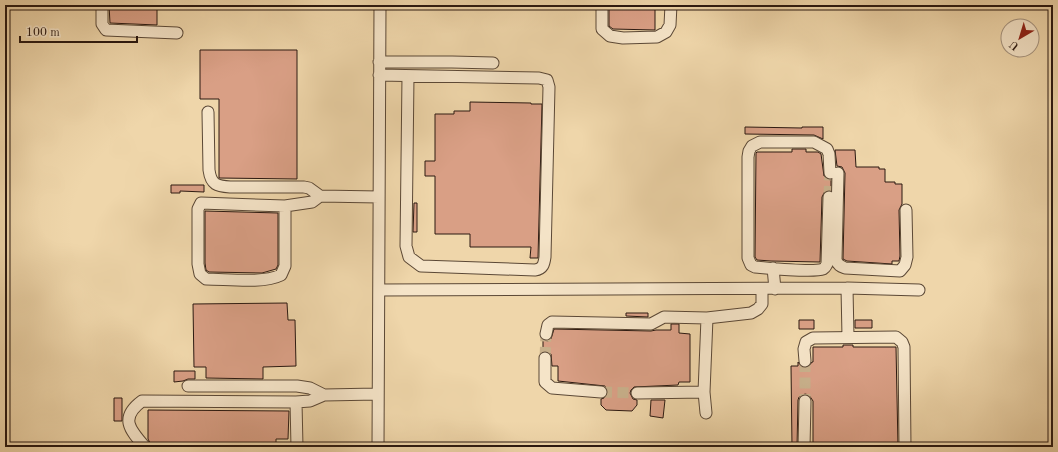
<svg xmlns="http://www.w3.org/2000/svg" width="1058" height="452" font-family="'Old Standard TT',serif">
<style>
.building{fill:#d99f85;stroke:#2a1810}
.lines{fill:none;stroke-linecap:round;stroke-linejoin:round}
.minor-tunnel{stroke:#c8b08b;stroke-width:11;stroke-dasharray:11 5.5;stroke-linecap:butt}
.minor-casing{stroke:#5b4836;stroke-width:13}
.minor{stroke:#f5e4c8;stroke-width:11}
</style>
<rect width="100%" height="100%" fill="#efd6aa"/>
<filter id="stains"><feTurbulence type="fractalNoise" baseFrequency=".005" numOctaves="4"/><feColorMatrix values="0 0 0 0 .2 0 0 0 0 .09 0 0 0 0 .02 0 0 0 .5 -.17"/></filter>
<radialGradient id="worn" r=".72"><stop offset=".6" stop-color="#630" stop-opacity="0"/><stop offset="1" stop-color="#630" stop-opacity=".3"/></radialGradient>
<path class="building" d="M109,5H157V25L110,23Z
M609,5H655V30L613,29L609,26Z
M200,50H297V179L219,178V99H200Z
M470,102L531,103V104H542L538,258H530L531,247H470V234H435V176H425V161H435V114H454V111H470Z
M745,127L802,128V127H823V139L814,135L745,134Z
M792,149H806V152H818L821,154L824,176L827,179L831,180V190L825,191L822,197L820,262L771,261L757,260L755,257L756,153L757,152H792Z
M835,150H855L856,167H879V169H885V182H895V184H902V204L899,210L900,256L899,261H892V264L847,261L843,259L845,173L842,167L837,166Z
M171,185H204V192L180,191V193H171Z
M414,203H417V232H413Z
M205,211L278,213V265L276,269L262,273L209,272L206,270L205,263Z
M287,303L288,320H295L296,366L263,367V379L206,378V367H194L193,304Z
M626,313H648V317L626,316Z
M799,320H814V329H799Z
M855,320H872V328H855Z
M671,324H679V333L690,334V382H679L678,385L634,387L631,390L630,393L633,399L637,400V405L632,411L606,410L601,405V399L604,398L608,393L607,389L605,386L558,381V366H552L551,354L548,352H543V340L548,341L551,339L554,329L651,331L656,330H671Z
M843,345H853V347H896L898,447H813V401L809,395L805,394L799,397L798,400L797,447H792L791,366H798V362L802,367L809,366L812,362H813V347H843Z
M174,371H195V379H188L183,381L174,382Z
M114,398H122V421H114Z
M651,400H665L663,418L650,416Z
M148,410L289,411L288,439H276V447H152L148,439Z"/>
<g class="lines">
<path class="minor-tunnel" d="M829,197L830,173
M545,358L546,334
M805,361V401
M601,392L637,393"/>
<g class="minor-casing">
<path id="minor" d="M102,5V24L106,30L177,33
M602,5V29L610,36L623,38L657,37L666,32L670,25L671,5
M379,62H452L493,63
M379,75L539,78L547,80L549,87L545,257C544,264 543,269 535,270L421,266L409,257L406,246L408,76
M208,112L209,170C211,185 217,186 230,187H304L309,188L320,196
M838,173L836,260C838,265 840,266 845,268L900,271L905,265L907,257L906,210
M829,197L827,264C825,267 826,267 823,269C813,273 768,268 755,267L751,265L748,258V157L749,151L752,146L760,142H814L827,149L829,154L830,173
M285,206V266L281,275C263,284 227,279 206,279L200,274L198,264V209L201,203L285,206L312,202L320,196L379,197
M773,268L775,289
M847,288L848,337
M379,290L847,288L919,290
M546,334L548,325L552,322L651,324L664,317L707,318L751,313L758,309L762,304V289
M545,358V382L552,388L601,392
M805,361L804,349L806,342L813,338L896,337L902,342L904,347L905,447
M188,386H297L310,388L324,395
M637,393L704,392
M296,402L297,447
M706,413L704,392L707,318
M145,447C130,430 119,418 142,401L296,402L310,401L324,395L377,394
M378,447L380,5
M804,447L805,401"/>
</g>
<use href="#minor" class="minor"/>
</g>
<rect width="1058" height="452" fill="none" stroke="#efd6aa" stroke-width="20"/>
<rect x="6" y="6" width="1046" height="440" fill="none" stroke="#2a1810" stroke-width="2"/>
<rect x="10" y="10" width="1038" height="432" fill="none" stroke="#2a1810"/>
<g transform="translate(1020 38) rotate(218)"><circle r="19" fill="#f5e4c8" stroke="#a4927e"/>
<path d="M0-3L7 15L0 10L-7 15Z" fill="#8f2418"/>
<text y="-6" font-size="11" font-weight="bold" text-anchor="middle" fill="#2a1810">U</text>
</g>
<path d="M20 36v6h117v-6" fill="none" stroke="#2a1810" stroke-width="2"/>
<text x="26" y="36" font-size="12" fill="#2a1810" stroke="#f5e4c8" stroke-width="3" paint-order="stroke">100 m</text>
<rect width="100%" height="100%" filter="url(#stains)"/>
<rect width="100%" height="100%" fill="url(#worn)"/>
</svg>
